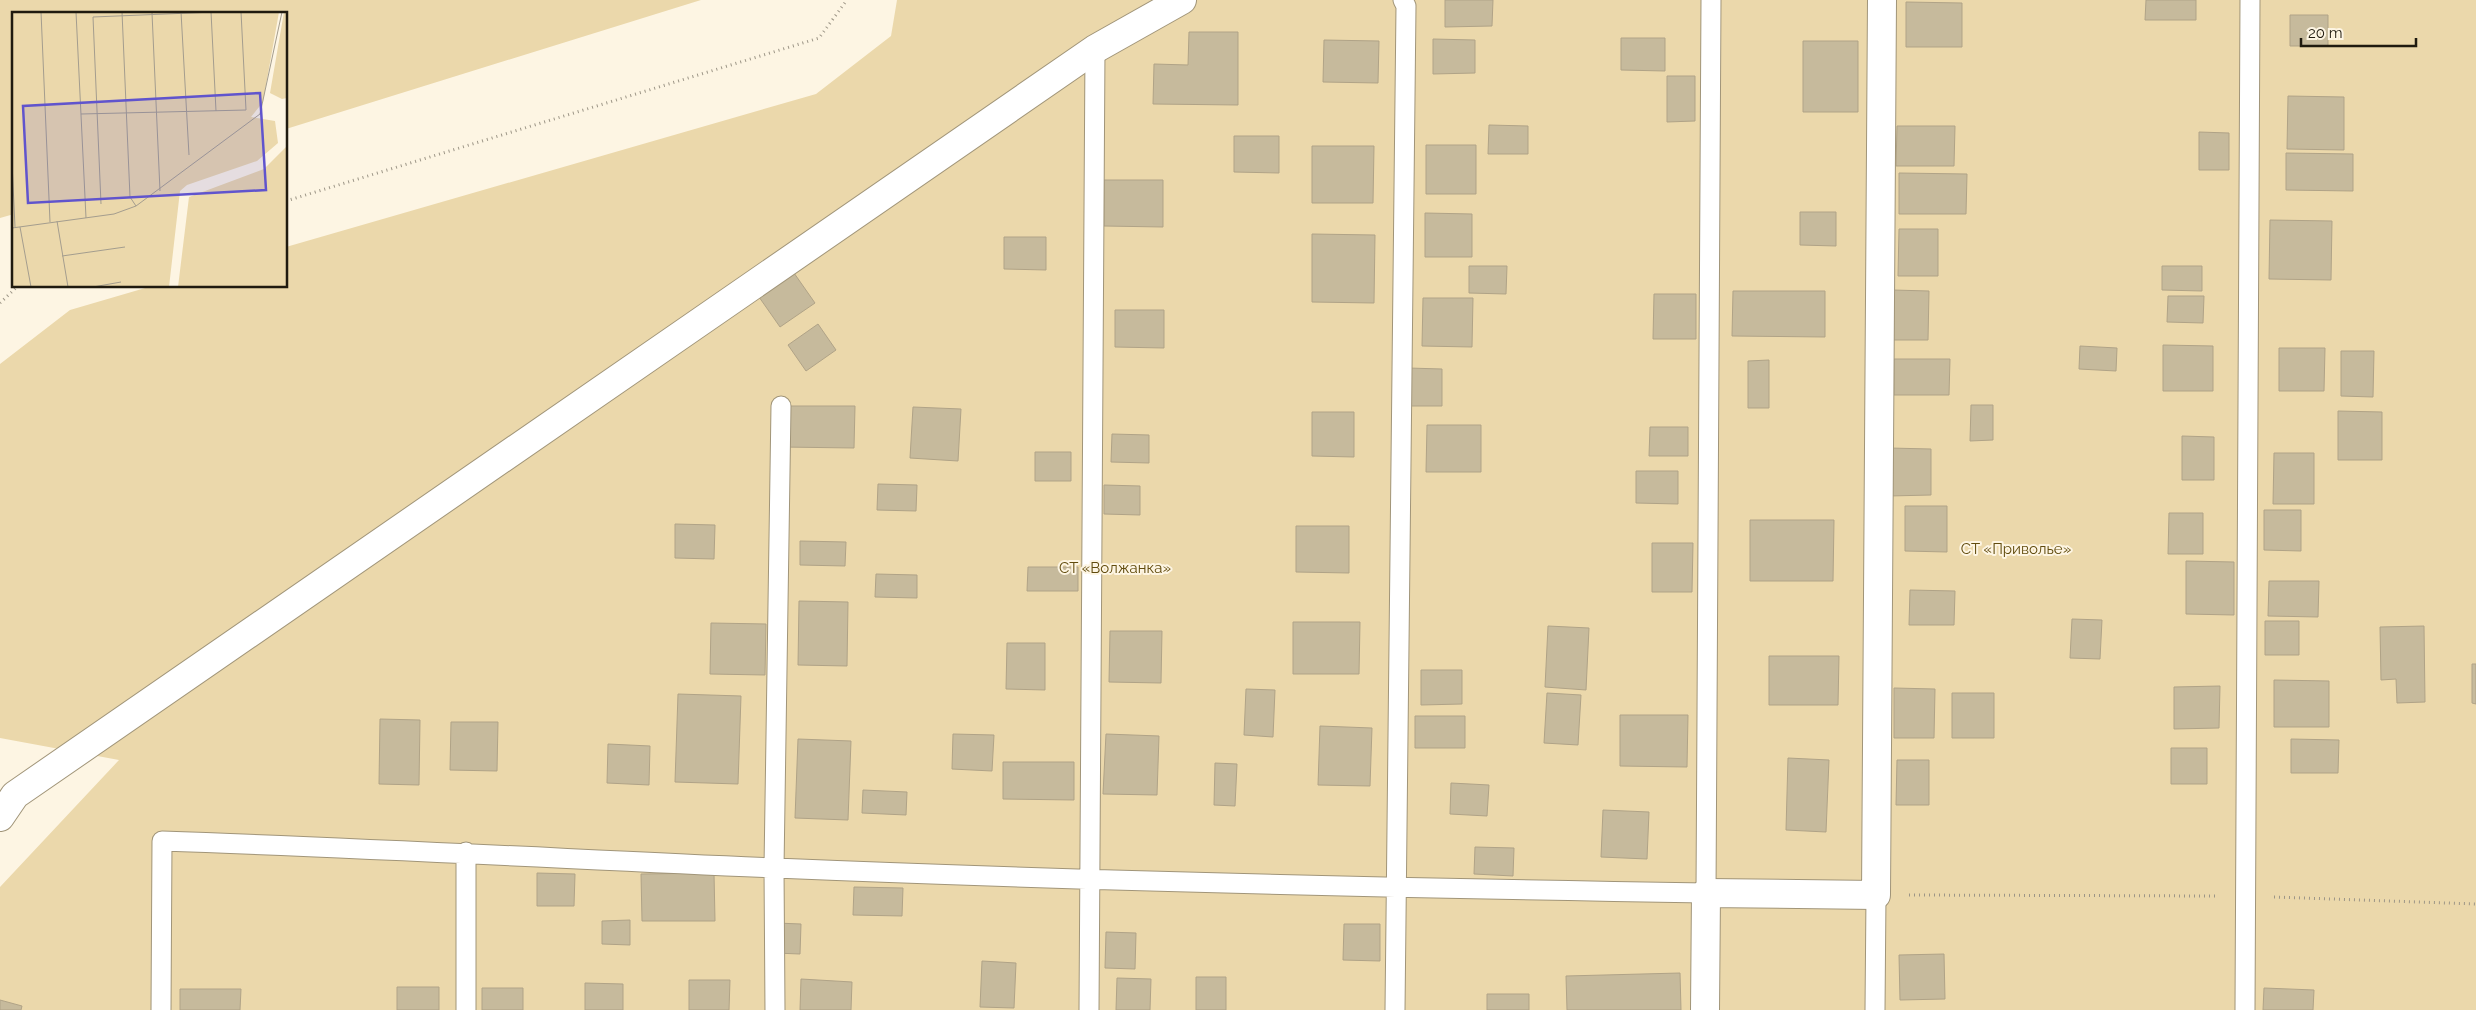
<svg xmlns="http://www.w3.org/2000/svg" width="2476" height="1010" font-family="Raleway,sans-serif">
<style>
.green{fill:#ebd8ab}
.building{fill:#c6ba9c;stroke:#b0a387}
.lines{fill:none;stroke-linecap:round;stroke-linejoin:round}
.service-casing{stroke:#a19579;stroke-width:21}
.minor-casing{stroke:#a19579;stroke-width:30}
.path{stroke:#9d9687;stroke-width:3;stroke-dasharray:1 4;stroke-linecap:butt}
.service{stroke:#fff;stroke-width:19}
.minor{stroke:#fff;stroke-width:28}
.labels{text-anchor:middle;dominant-baseline:central;stroke-width:4;stroke-linejoin:round;paint-order:stroke}
.park-label{font-size:15px;fill:#614b0d;stroke:#fdf5e3}
.inset-road{fill:none;stroke:#a49d8e;stroke-width:1}
.view{fill:#6054cd;fill-opacity:0.15;stroke:#6054cd;stroke-width:2.5}
.inset-edge{fill:none;stroke:#1f1a0f;stroke-width:2.5}
</style>
<rect width="100%" height="100%" fill="#fdf5e3"/>
<path class="green" d="M0,0H701L286,129V14H14V214L0,218Z
M897,0H2476V1010H0V887L119,760L0,738V364L70,310L152,286H286V247L816,94L891,36Z"/>
<path class="building" d="M1445,0H1493L1492,26L1445,27Z
M2146,0H2196V20H2145Z
M1906,2L1962,3V47H1906Z
M2290,15H2328V46H2290Z
M1189,32H1238V105L1153,104L1154,64L1188,65Z
M1621,38H1665V71L1621,70Z
M1433,39L1475,40V73L1433,74Z
M1324,40L1379,41L1378,83L1323,82Z
M1803,41H1858V112H1803Z
M1667,76H1695V121L1667,122Z
M2288,96L2344,97V150L2287,149Z
M1489,125L1528,126V154H1488Z
M1897,126H1955L1954,166H1896Z
M2199,132L2229,133V170H2199Z
M1234,136H1279V173L1234,172Z
M1426,145H1476V194H1426Z
M1312,146H1374L1373,203H1312Z
M2286,153L2353,154V191L2286,190Z
M1899,173L1967,174L1966,214H1899Z
M1104,180H1163V227L1104,226Z
M1800,212H1836V246L1800,245Z
M1425,213L1472,214V257H1425Z
M2270,220L2332,221L2331,280L2269,279Z
M1899,229H1938V276H1898Z
M1312,234L1375,235L1374,303L1312,302Z
M1004,237H1046V270L1004,269Z
M1469,266H1507L1506,294L1469,293Z
M2162,266H2202V291L2162,290Z
M794,273L815,303L780,327L759,297Z
M1893,290L1929,291L1928,340H1893Z
M1733,291H1825V337L1732,336Z
M1654,294H1696V339H1653Z
M2168,296H2204L2203,323L2167,322Z
M1423,298H1473L1472,347L1422,346Z
M1115,310H1164V348L1115,347Z
M818,324L836,350L806,371L788,345Z
M2163,345L2213,346V391H2163Z
M2080,346L2117,348L2116,371L2079,369Z
M2279,348H2325L2324,391H2279Z
M2341,351H2374L2373,397L2341,396Z
M1894,359H1950L1949,395H1894Z
M1769,360V408H1748V361Z
M1408,368L1442,369V406H1407Z
M1971,405H1993V440L1970,441Z
M783,406H855L854,448L782,447Z
M913,407L961,409L958,461L910,458Z
M2338,411L2382,412V460H2338Z
M1312,412H1354V457L1312,456Z
M1427,425H1481V472H1426Z
M1650,427H1688V456H1649Z
M1112,434L1149,435V463L1111,462Z
M2182,436L2214,437V480H2182Z
M1889,448L1931,449V495L1889,496Z
M1035,452H1071V481H1035Z
M2274,453H2314V504H2273Z
M1636,471H1678V504L1636,503Z
M878,484L917,485L916,511L877,510Z
M1104,485L1140,486V515L1104,514Z
M1905,506H1947V552L1905,551Z
M2264,510H2301V551L2264,550Z
M2169,513H2203V554H2168Z
M1750,520H1834L1833,581H1750Z
M675,524L715,525L714,559L675,558Z
M1296,526H1349V573L1296,572Z
M800,541L846,542L845,566L800,565Z
M1652,543H1693L1692,592H1652Z
M2186,561L2234,562V615L2186,614Z
M1028,567H1078V591H1027Z
M876,574L917,575V598L875,597Z
M2269,581H2319L2318,617L2268,616Z
M1910,590L1955,591L1954,625H1909Z
M799,601L848,602L847,666L798,665Z
M2072,619L2102,620L2100,659L2070,658Z
M2265,621H2299V655H2265Z
M1293,622H1360L1359,674H1293Z
M711,623L766,624L765,675L710,674Z
M1548,626L1589,628L1586,690L1545,687Z
M2424,626L2425,702L2397,703L2396,679L2381,680L2380,627Z
M1110,631H1162L1161,683L1109,682Z
M1007,643H1045V690L1006,689Z
M1769,656H1839L1838,705H1769Z
M2472,664H2476V704L2472,703Z
M1421,670H1462V704L1421,705Z
M2274,680L2329,681V727H2274Z
M2220,686L2219,728L2174,729V687Z
M1894,688L1935,689L1934,738H1894Z
M1246,689L1275,690L1273,737L1244,735Z
M1547,693L1581,695L1578,745L1544,743Z
M1952,693H1994V738H1952Z
M678,694L741,696L738,784L675,782Z
M1620,715H1688L1687,767L1620,766Z
M1415,716H1465V748H1415Z
M380,719L420,720L419,785L379,784Z
M451,722H498L497,771L450,770Z
M1320,726L1372,728L1370,786L1318,785Z
M953,734L994,735L992,771L952,769Z
M1106,734L1159,736L1157,795L1103,794Z
M798,739L851,741L848,820L795,818Z
M2291,739L2339,740L2338,773H2291Z
M608,744L650,746L649,785L607,783Z
M2171,748H2207V784H2171Z
M1788,758L1829,760L1826,832L1786,830Z
M1897,760H1929V805H1896Z
M1003,762H1074V800L1003,799Z
M1215,763L1237,764L1235,806L1214,805Z
M1451,783L1489,785L1487,816L1450,814Z
M863,790L907,792L906,815L862,813Z
M1603,810L1649,812L1647,859L1601,857Z
M1475,847L1514,848L1513,876L1474,874Z
M537,873L575,874L574,906H537Z
M714,873L715,921H642L641,874Z
M854,887L903,888L902,916L853,915Z
M630,920V945L602,944V921Z
M776,923L801,924L800,954L775,953Z
M1344,924H1380V961L1343,960Z
M1106,932L1136,933L1135,969L1105,968Z
M1944,954L1945,999L1900,1000L1899,955Z
M982,961L1016,963L1014,1008L980,1007Z
M1680,973L1681,1010H1567L1566,976Z
M1196,977H1226V1010H1196Z
M1117,978L1151,979L1150,1010H1116Z
M801,979L852,982L851,1010H800Z
M689,980H730L729,1010H689Z
M585,983L623,984V1010H585Z
M397,987H439V1010H397Z
M482,988H523V1010H482Z
M2264,988L2314,990L2313,1010H2263Z
M180,989H241L240,1010H180Z
M1487,994H1529V1010H1487Z
M0,1000L22,1006L21,1010H0Z"/>
<g class="lines">
<g class="service-casing">
<path id="service" d="M161,1010L162,841C366,848 570,859 775,868C1085,881 1396,888 1706,893L1711,0
M466,1010V852
M775,1010L774,868L781,406
M1089,1010L1095,49
M1395,1010L1406,6L1403,0
M1875,1010L1876,895
M2245,1010L2250,0"/>
</g>
<g class="minor-casing">
<path id="minor" d="M0,817L15,795L1095,49L1182,0
M1705,1010L1706,893L1876,895L1882,0"/>
</g>
<path class="path" d="M286,201L819,38L847,0
M0,303L18,286
M1909,895L2215,896
M2274,897L2476,904"/>
<use href="#service" class="service"/>
<use href="#minor" class="minor"/>
</g>
<g class="labels">
<g class="park-label">
<text x="2016" y="549">СТ «Приволье»</text>
<text x="1115" y="568">СТ «Волжанка»</text>
</g>
</g>
<g transform="translate(12 12)">
<rect width="275" height="275" fill="#fdf5e3"/>
<path d="M0,0H267L251,90L239,105L263,109L266,131L245,149L175,173L168,179L157,275H0ZM272,0H275V86L270,87L258,81ZM275,124V275H166L177,185L252,157L274,135Z" fill="#ebd8ab"/>
<path class="inset-road" d="M29,0L38,210M64,0L74,206M110,0L118,185L124,194M169,0L177,143M199,0L204,99M140,1L148,179M69,102L234,98L229,0M0,151L3,215M89,192L81,5L202,0M45,209L56,275M8,215L19,275M0,216L102,202L124,194L248,102L270,0M50,244L113,235M81,275L109,270"/>
<path class="view" d="M248,81L254,178L16,191L11,94Z"/>
<rect width="275" height="275" class="inset-edge"/>
</g>
<path d="M2301 38v8h115v-8" fill="none" stroke="#1f1a0f" stroke-width="2.5"/>
<text x="2308" y="38" font-size="15" fill="#1f1a0f" stroke="#fdf5e3" stroke-width="4" paint-order="stroke">20 m</text>
</svg>
